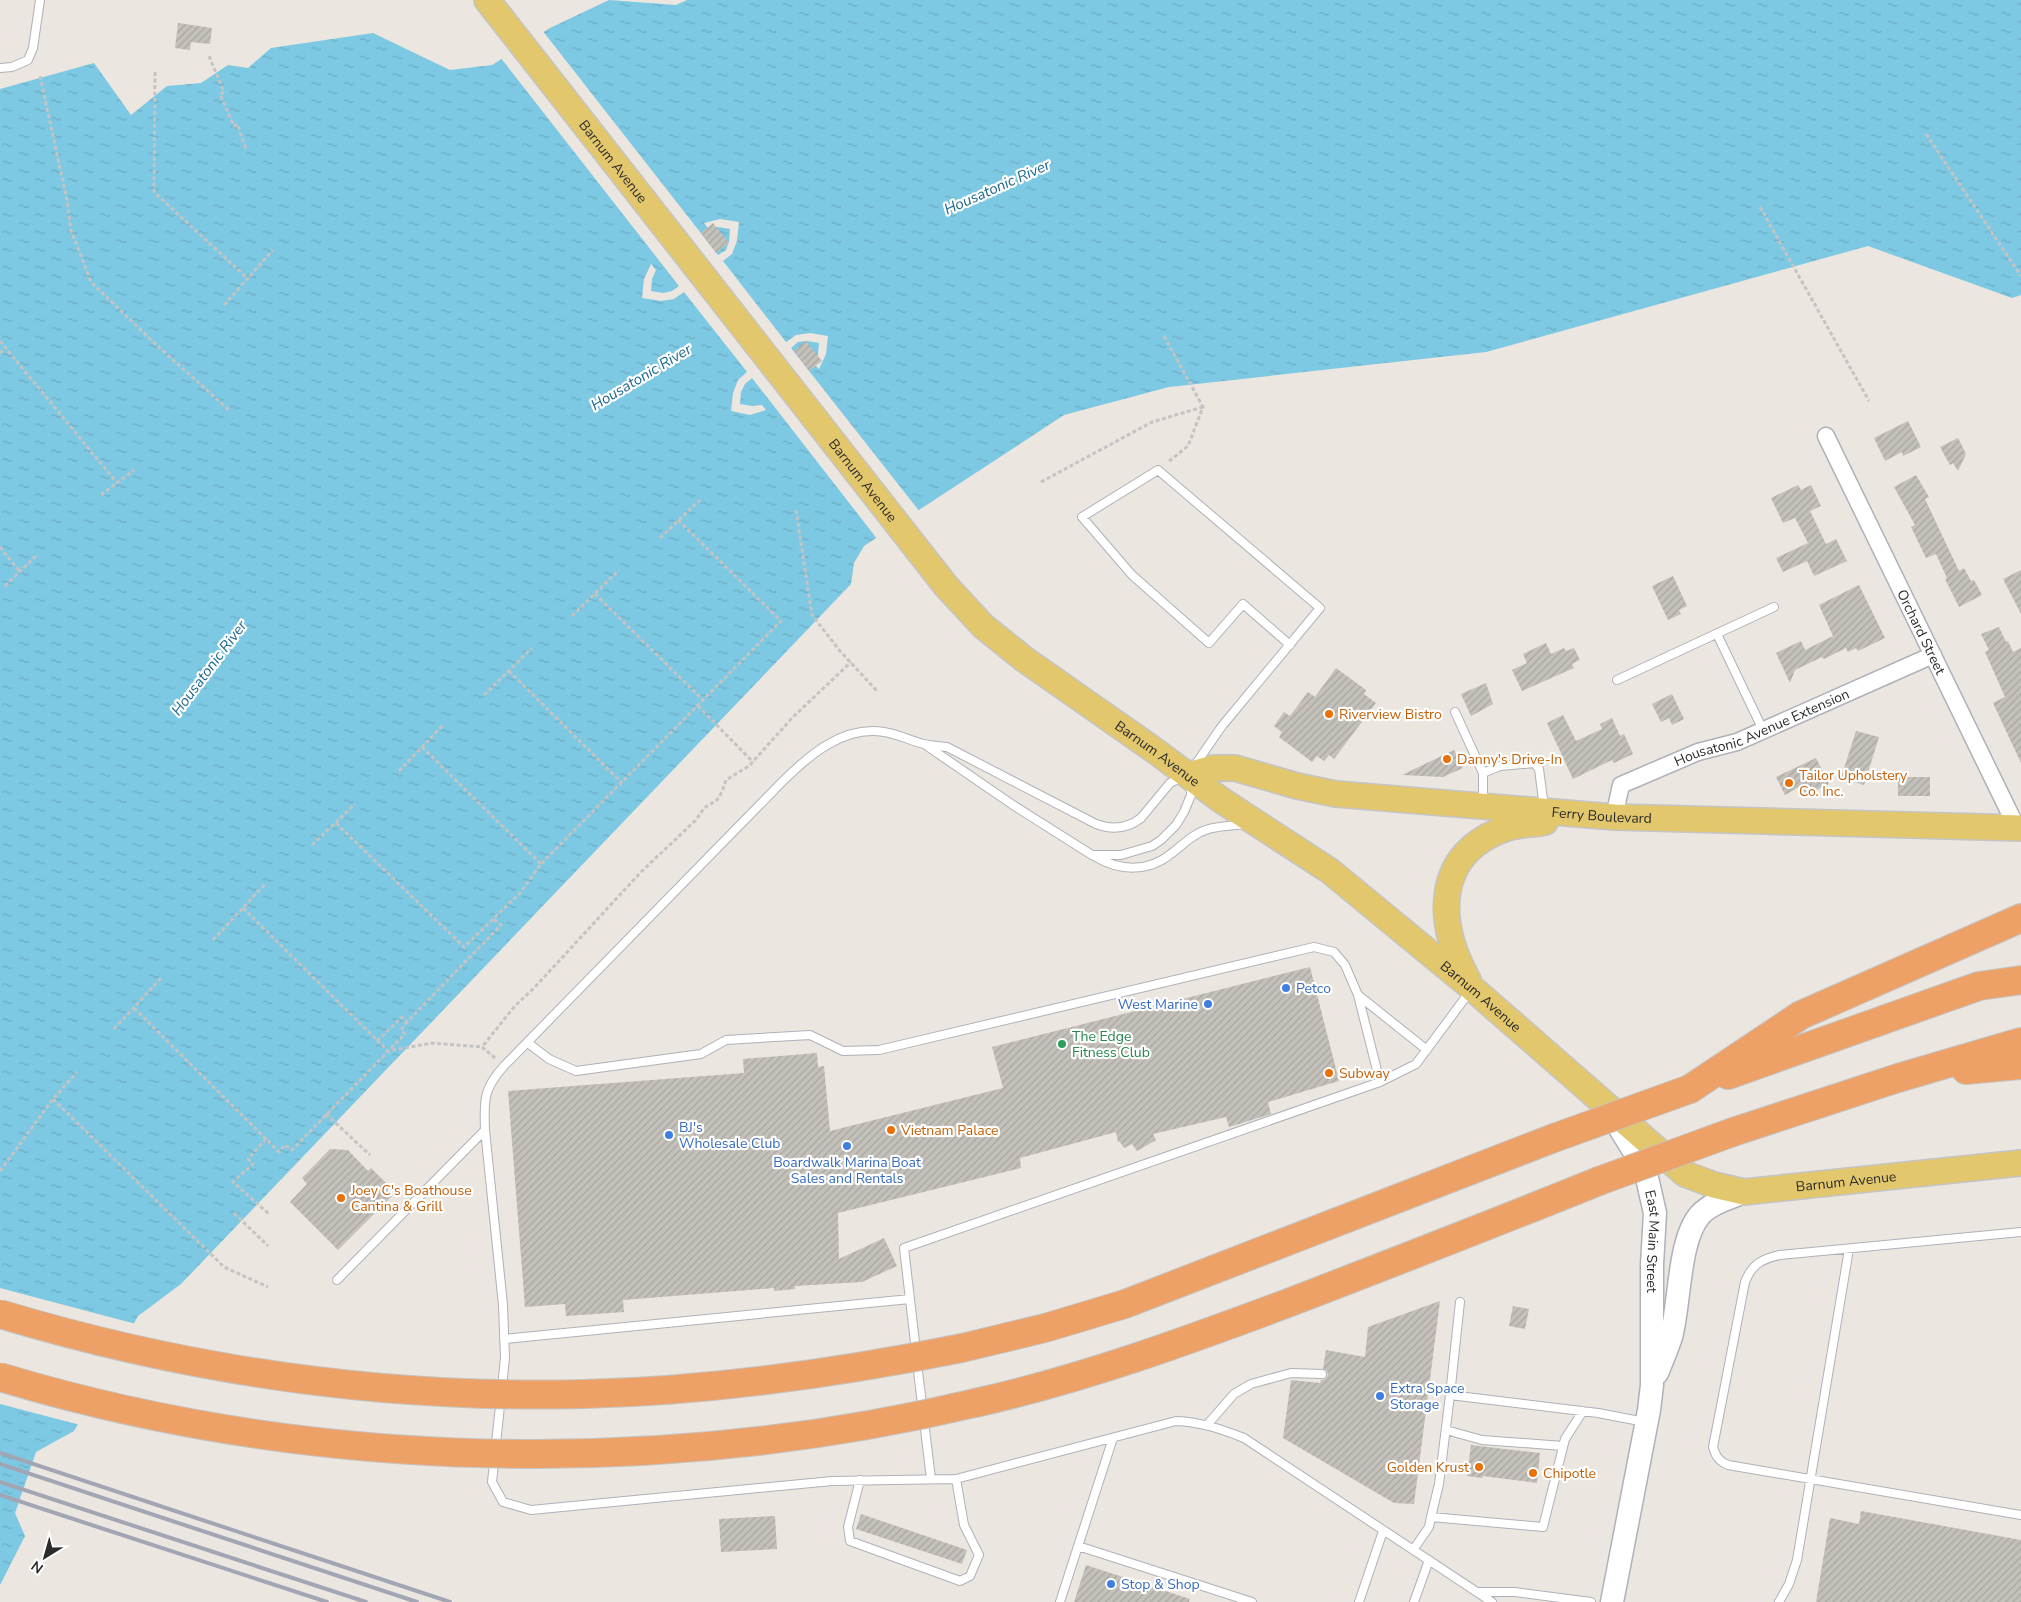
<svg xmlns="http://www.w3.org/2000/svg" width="2021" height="1602" font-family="'Nunito Sans',sans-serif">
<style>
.water{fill:url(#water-ripples)}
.pier{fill:#ebe6df}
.building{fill:url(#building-hatch)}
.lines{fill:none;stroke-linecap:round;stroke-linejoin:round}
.service-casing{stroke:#afb1ba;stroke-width:10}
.minor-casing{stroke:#afb1ba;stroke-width:19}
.secondary-casing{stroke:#afb1ba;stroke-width:25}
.primary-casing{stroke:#c4c4c4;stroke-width:28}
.motorway-casing{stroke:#c4c4c4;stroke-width:30}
.path{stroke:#c4c4c4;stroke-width:3;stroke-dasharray:4 2.5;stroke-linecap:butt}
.service{stroke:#fff;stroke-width:8}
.minor{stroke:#fff;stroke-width:16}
.secondary{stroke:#fff;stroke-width:22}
.primary{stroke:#e3c76c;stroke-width:25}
.motorway{stroke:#eea167;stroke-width:28}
.rail{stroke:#a2a5b3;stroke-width:4}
.motorway-bridge-casing{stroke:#c4c4c4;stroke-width:30;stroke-linecap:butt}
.motorway-bridge{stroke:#eea167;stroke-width:28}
.food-dot{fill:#e8710a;stroke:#fff;stroke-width:2}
.shop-dot{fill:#3f7fe0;stroke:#fff;stroke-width:2}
.leisure-dot{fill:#2e9e5b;stroke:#fff;stroke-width:2}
.labels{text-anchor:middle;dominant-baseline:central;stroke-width:4.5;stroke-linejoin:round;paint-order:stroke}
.street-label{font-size:14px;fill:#2b2b2b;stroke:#fff}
.food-label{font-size:14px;fill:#c56008;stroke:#fff;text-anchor:start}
.shop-label{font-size:14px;fill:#366cbe;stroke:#fff;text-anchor:start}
.leisure-label{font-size:14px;fill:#27864d;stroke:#fff;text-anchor:start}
.water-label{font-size:15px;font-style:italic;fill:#1b688f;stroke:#fff}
</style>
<defs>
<pattern id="water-ripples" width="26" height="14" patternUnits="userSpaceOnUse" patternTransform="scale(1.25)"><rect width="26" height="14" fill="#7dc8e3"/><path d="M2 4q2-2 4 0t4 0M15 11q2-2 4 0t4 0" fill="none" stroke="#6cacc3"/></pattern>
<pattern id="building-hatch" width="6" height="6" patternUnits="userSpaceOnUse" patternTransform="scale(1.25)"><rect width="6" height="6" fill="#c4c0ba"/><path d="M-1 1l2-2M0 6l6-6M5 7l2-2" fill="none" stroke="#a9a5a0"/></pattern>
</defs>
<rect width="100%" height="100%" fill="#ebe6df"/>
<path class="water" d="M609,0L676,5L687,0H2021V295L2012,298L1868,246L1486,352L1169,387L1064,415L864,546L854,563L851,584L181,1284L138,1316L74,1431L36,1452L15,1513L25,1536L0,1585V89L94,63L131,115L167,86L201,83L228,65L248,68L271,48L373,33L450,70L492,65L550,28Z"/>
<path class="pier" d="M542,30L718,255L726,250L729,241L730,229L718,227L708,228L704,223L720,219L739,222L737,241L732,254L723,261L786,342L796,335L810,333L828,336L826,354L819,369L814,364L818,354L819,343L807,341L798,342L791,348L920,512L878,540L752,378L745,384L741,392L740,404L752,406L762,405L766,410L750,415L731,411L733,393L738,380L747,372L684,292L674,299L661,301L642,298L644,279L651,264L656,270L652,279L651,291L663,293L672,291L679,286L500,57Z
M0,1288L136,1324L80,1425L0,1404Z"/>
<path class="building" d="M178,23L212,28L210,44L191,42L190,50L175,48Z
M713,223L729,243L716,253L701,233Z
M806,341L822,361L809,371L794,351Z
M1908,421L1921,447L1903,456L1902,452L1885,461L1874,438Z
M1958,438L1966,454L1958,471L1953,463L1950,465L1940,447Z
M1916,475L1929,497L1925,499L1959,571L1964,568L1971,581L1974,580L1982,595L1959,607L1945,579L1947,578L1936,554L1926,558L1911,527L1915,525L1894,487Z
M1798,485L1801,490L1811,485L1821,506L1810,511L1826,544L1836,539L1847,561L1814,576L1807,561L1783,572L1776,558L1808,543L1795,518L1783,523L1771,498Z
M2021,570V614L2003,579Z
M1673,576L1687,606L1679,610L1681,614L1668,620L1652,586Z
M1859,585L1885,638L1858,651L1856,648L1848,652L1846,648L1824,659L1822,657L1795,670L1790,683L1776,653L1801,641L1805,650L1833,636L1819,605Z
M1999,627L2006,642L2008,641L2013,652L2021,648V763L1993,703L2005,697L1985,652L1989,650L1981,634Z
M1546,643L1551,654L1564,648L1566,651L1574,648L1580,660L1572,664L1574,668L1522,691L1512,670L1527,663L1523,654Z
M1336,668L1366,690L1364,694L1376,703L1334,759L1329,755L1324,761L1317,756L1312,762L1279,737L1282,732L1274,726L1284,712L1290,716L1308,692L1315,697Z
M1486,683L1493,704L1471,716L1461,694Z
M1672,694L1684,719L1672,725L1669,718L1661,722L1652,704Z
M1563,715L1576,741L1602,729L1600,724L1612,718L1620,736L1624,734L1633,754L1614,763L1612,760L1573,779L1547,723Z
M1856,731L1879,737L1864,785L1841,778Z
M1454,750L1463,768L1443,777L1402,775Z
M1816,758L1829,784L1806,795L1801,786L1785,795L1776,777Z
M1898,777H1930V796H1898Z
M1310,967L1339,1081L1268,1102L1271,1114L1229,1127L1226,1117L1153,1134L1156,1140L1137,1151L1132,1144L1124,1148L1120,1142H1118L1116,1132L1020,1158L1021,1168L838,1213L839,1259L884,1238L897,1266L862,1282L795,1286V1289L774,1291V1288L623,1300L624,1312L566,1316L565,1304L525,1307L508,1091L744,1073L743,1059L817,1053L818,1067L824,1066L830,1131L1003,1088L992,1047Z
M330,1149L348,1150L368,1171L371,1168L390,1187L387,1190L393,1195L338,1250L290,1202L307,1184L302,1178Z
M1440,1301L1414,1504L1394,1503L1283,1438L1291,1380L1320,1383L1321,1380L1325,1379L1328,1375L1327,1371L1323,1369L1326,1350L1365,1357L1368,1327Z
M1513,1306L1529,1309L1525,1329L1509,1326Z
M1471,1445L1540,1453L1537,1483L1483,1476L1482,1478L1467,1476Z
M1861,1511L2021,1540V1602H1816L1830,1518L1859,1524Z
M861,1514L967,1550L962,1564L856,1529Z
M775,1516L777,1549L721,1552L719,1519Z
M1086,1565L1190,1599L1189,1602H1074Z"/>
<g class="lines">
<g class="service-casing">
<path id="service" d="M0,68L12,67L28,60L33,48L40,0
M1717,634L1763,730
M1617,680L1774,607
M1455,712L1483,773
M927,746L1013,805L1092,855H1121L1152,846L1161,840L1176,825L1184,812L1191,795V784
M1195,765L1222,726L1320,608L1158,470L1082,517L1132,575L1209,643L1243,604L1290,645
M1182,777L1170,783L1141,818C1127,829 1112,830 1096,824L947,747C940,746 932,746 924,744C911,741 898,734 884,732C843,725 808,756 781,783L504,1066C483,1089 484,1101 485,1130L503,1305L505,1358L492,1482L503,1502L531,1510L832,1481L956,1479L1176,1421C1201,1422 1221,1429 1244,1438L1492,1602
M1483,804V773L1500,766L1534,763L1539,769L1544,807
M1094,856C1119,871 1148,873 1172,853C1180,847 1188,839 1197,834C1210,826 1230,826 1246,824
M1358,995L1380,1082L1416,1064L1471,990
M528,1043L549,1059L576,1071L701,1054L726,1040L810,1035L843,1051L879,1050L1314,947L1334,952L1345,965L1358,995L1427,1050
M2021,1232L1780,1255C1762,1259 1752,1264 1745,1282L1713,1447C1716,1457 1719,1461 1728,1465L2021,1515
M337,1280L485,1130
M504,1339L910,1299
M916,1351L904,1248L1380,1082
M917,1363L931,1479
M1450,1395L1460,1302
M1207,1425L1234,1394L1251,1384L1291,1373L1322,1374
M1446,1430L1482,1440L1563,1446
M860,1480L848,1527L850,1541L960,1581L970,1576L979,1555L964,1525L956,1479
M1431,1517L1543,1527L1565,1439L1583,1411
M1078,1546L1252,1602
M1413,1550L1429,1527L1431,1517L1439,1484L1450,1395L1598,1413L1645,1422
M1477,1592H1515L1591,1602
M1060,1602L1113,1438
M1359,1602L1383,1531
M1414,1602L1429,1560
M1779,1602L1789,1584L1797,1560L1849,1249"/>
</g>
<g class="minor-casing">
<g id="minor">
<path id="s1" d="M1826,436L2017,828"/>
<path id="s2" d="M1614,817L1621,785L1698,752L1737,742L1933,655"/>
</g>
</g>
<g class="secondary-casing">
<g id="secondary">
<path id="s3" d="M1611,1114L1645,1169L1655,1213L1652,1264V1385L1649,1410L1612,1602"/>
<path d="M1657,1373C1662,1361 1667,1349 1671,1337C1680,1305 1678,1240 1700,1215C1711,1203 1730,1198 1744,1192"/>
</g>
</g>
<g class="primary-casing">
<g id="primary">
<path id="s4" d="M487,0L946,586L983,626L1024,659L1154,750L1221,800L1330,871L1472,988L1685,1174L1714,1185L1744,1192L2021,1163"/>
<path id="s5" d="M1188,775L1213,768H1235L1297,786L1336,794L1614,817L2021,828"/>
<path d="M1468,980C1436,922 1433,853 1507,828C1519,824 1532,825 1545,822"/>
</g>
</g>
<g class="motorway-casing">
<path id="motorway" d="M1966,1070L2021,1065
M1728,1075L1979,986L2021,980
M1690,1089L1801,1015L2021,918
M1733,1132L1898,1078L2021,1042
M962,1348L1045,1328L1125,1304L1554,1138
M975,1403C1083,1379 1186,1341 1288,1303C1392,1263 1495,1223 1599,1181"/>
</g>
<path class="path" d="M209,56L224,92L220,94L234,126L237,124L246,149
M155,72L154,192L247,278
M40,76L67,200L71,230L91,282L150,339L230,411
M1926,134L2021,276
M1760,207L1869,401
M224,305L273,250
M1164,336L1203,407L1188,446L1168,462
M0,341L117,483
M0,353L6,348
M1041,482L1152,422L1203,407
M101,495L134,470
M796,510L812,615L840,651L877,691
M660,538L700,500
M0,547L20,572
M5,586L37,555
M595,594L704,701
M572,616L619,570
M509,671L622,783
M484,695L532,648
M698,706L753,762
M422,747L541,864
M399,771L444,724
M336,823L464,947L520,893L541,864L781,621L678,520
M312,845L355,804
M243,908L388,1051L432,1043L482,1047
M213,940L266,883
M134,1008L279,1152L285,1145L292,1150L405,1034L401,1030L407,1022
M114,1029L162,977
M377,1041L402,1017L407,1022L501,925L493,919
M495,1058L482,1047L514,1007L535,987L641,872L696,820L704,808L717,800L722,792L726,780L749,766L792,718L851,662
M53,1099L224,1267L268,1287
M326,1114L370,1155
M266,1139L248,1159L253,1164L233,1182L269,1214
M0,1171L53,1099L77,1072
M234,1213L268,1246"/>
<use href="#service" class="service"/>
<use href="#minor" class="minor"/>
<use href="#secondary" class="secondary"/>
<use href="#primary" class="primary"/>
<use href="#motorway" class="motorway"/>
<path class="rail" d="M0,1453L450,1602
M0,1464L417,1602
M0,1482L366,1602
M0,1495L327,1602"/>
<g class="motorway-bridge-casing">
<path id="motorway-bridge" d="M1554,1138L1690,1089
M1599,1181L1733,1132
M0,1314C189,1371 387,1399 584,1394C711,1391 838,1373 962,1348
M0,1377C312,1471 658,1478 975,1403"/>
</g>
<use href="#motorway-bridge" class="motorway-bridge"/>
</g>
<g class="food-dot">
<circle cx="1329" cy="714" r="5"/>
<circle cx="1447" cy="759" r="5"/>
<circle cx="1789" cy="783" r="5"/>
<circle cx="1329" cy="1073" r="5"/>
<circle cx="891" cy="1130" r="5"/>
<circle cx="341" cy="1198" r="5"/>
<circle cx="1479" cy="1467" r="5"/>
<circle cx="1533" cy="1473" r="5"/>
</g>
<g class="shop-dot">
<circle cx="1286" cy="988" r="5"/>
<circle cx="1208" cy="1004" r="5"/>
<circle cx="669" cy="1135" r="5"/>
<circle cx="847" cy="1146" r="5"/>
<circle cx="1380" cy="1396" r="5"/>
<circle cx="1111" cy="1584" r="5"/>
</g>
<circle class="leisure-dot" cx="1062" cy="1044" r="5"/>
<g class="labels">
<g class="street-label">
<text stroke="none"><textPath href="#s4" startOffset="205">Barnum Avenue</textPath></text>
<text stroke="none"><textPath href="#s4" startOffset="610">Barnum Avenue</textPath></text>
<text stroke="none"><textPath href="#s1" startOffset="218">Orchard Street</textPath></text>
<text stroke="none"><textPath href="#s2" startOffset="185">Housatonic Avenue Extension</textPath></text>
<text stroke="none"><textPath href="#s4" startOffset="1015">Barnum Avenue</textPath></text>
<text stroke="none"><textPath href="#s5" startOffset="419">Ferry Boulevard</textPath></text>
<text stroke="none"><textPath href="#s4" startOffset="1420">Barnum Avenue</textPath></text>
<text stroke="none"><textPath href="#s4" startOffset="1855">Barnum Avenue</textPath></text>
<text stroke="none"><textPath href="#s3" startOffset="138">East Main Street</textPath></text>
</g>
<g class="food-label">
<text x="1339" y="714">Riverview Bistro</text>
<text x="1457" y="759">Danny's Drive-In</text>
<text x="1799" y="775">Tailor Upholstery<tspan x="1799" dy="16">Co. Inc.</tspan></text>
<text x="1339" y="1073">Subway</text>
<text x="901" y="1130">Vietnam Palace</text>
<text x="351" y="1190">Joey C's Boathouse<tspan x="351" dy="16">Cantina &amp; Grill</tspan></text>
<text x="1469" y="1467" text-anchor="end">Golden Krust</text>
<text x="1543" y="1473">Chipotle</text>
</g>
<g class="shop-label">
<text x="1296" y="988">Petco</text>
<text x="1198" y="1004" text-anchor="end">West Marine</text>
<text x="679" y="1127">BJ's<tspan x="679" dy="16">Wholesale Club</tspan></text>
<text x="847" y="1162" text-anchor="middle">Boardwalk Marina Boat<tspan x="847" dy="16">Sales and Rentals</tspan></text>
<text x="1390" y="1388">Extra Space<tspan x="1390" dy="16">Storage</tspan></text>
<text x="1121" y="1584">Stop &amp; Shop</text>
</g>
<g class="leisure-label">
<text x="1072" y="1036">The Edge<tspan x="1072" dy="16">Fitness Club</tspan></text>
</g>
<g class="water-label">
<text transform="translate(997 187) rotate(-24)">Housatonic River</text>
<text transform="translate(641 377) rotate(-31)">Housatonic River</text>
<text transform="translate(209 668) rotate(-53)">Housatonic River</text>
</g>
</g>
<g transform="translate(45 1557) rotate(217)" stroke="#ffffff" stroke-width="4" paint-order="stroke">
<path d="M0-4L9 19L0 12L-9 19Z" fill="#2b2b2b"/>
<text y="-8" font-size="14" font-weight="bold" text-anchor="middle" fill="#2b2b2b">N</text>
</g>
</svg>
